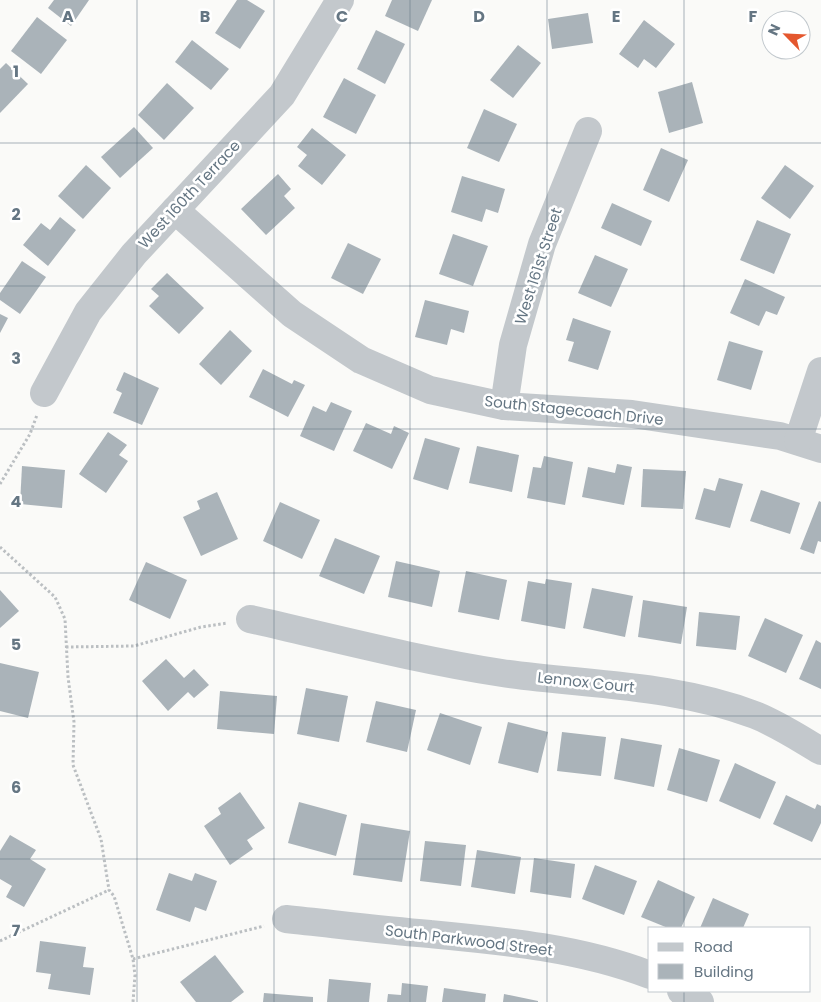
<svg xmlns="http://www.w3.org/2000/svg" width="821" height="1002" font-family="Poppins,sans-serif">
  <rect width="100%" height="100%" fill="#fafaf8"/>
  <g fill="#aab3b9">
    <polygon points="54,0 89,0 71,26 48,8"/>
    <polygon points="237,0 247,0 265,11 240,49 215,33"/>
    <polygon points="392,0 432,0 418,31 385,16"/>
    <polygon points="588,13 593,43 552,49 548,19"/>
    <polygon points="37,17 67,40 41,74 11,51"/>
    <polygon points="644,20 675,44 656,68 644,59 638,68 619,54"/>
    <polygon points="376,30 405,44 385,84 357,69"/>
    <polygon points="192,40 229,69 211,90 175,62"/>
    <polygon points="518,45 541,63 513,98 490,80"/>
    <polygon points="6,63 28,84 0,113 0,69"/>
    <polygon points="344,78 376,95 356,134 323,117"/>
    <polygon points="692,82 703,123 669,133 658,92"/>
    <polygon points="167,83 194,108 164,140 138,115"/>
    <polygon points="484,109 517,124 499,162 467,148"/>
    <polygon points="134,127 153,148 120,178 101,157"/>
    <polygon points="312,128 346,155 322,185 298,166 307,155 297,147"/>
    <polygon points="661,148 688,160 669,202 643,190"/>
    <polygon points="86,165 111,188 83,219 58,196"/>
    <polygon points="785,165 814,186 790,219 761,198"/>
    <polygon points="278,174 291,189 284,196 295,208 266,235 241,209"/>
    <polygon points="462,176 505,189 498,213 486,209 482,222 451,212"/>
    <polygon points="612,203 652,221 641,246 601,228"/>
    <polygon points="60,217 76,230 48,266 23,245 41,223 50,230"/>
    <polygon points="757,220 791,234 774,274 740,260"/>
    <polygon points="453,234 488,246 473,286 439,274"/>
    <polygon points="348,243 381,259 363,294 331,278"/>
    <polygon points="595,255 628,269 611,307 578,293"/>
    <polygon points="22,261 46,277 20,314 0,300 0,293"/>
    <polygon points="167,273 204,308 179,334 149,306 159,296 151,289"/>
    <polygon points="745,279 785,297 777,315 766,311 759,326 730,313"/>
    <polygon points="425,300 469,311 464,333 451,329 447,345 415,337"/>
    <polygon points="0,314 8,318 0,333"/>
    <polygon points="573,318 611,331 598,370 568,361 574,342 566,340"/>
    <polygon points="230,330 252,351 221,385 199,364"/>
    <polygon points="729,341 763,351 751,390 717,380"/>
    <polygon points="263,369 292,384 294,380 305,385 288,417 249,397"/>
    <polygon points="124,372 159,388 142,425 113,413 122,393 116,390"/>
    <polygon points="331,402 352,411 334,451 300,436 313,406 326,412"/>
    <polygon points="366,423 391,434 394,426 409,433 392,469 353,451"/>
    <polygon points="108,432 127,445 119,455 128,461 106,493 79,474"/>
    <polygon points="425,438 460,448 448,490 413,479"/>
    <polygon points="477,446 519,455 512,492 469,483"/>
    <polygon points="544,456 573,462 565,505 527,498 533,467 541,468"/>
    <polygon points="617,464 632,467 624,505 582,497 588,467 615,473"/>
    <polygon points="22,466 65,470 62,508 20,504"/>
    <polygon points="643,469 686,471 683,509 641,507"/>
    <polygon points="719,478 743,484 730,528 695,519 704,488 715,491"/>
    <polygon points="761,490 800,503 790,534 750,521"/>
    <polygon points="217,492 238,539 201,556 183,517 200,509 197,501"/>
    <polygon points="819,501 821,502 821,542 818,541 814,554 800,549"/>
    <polygon points="280,502 320,520 302,559 263,541"/>
    <polygon points="335,538 380,556 364,594 319,576"/>
    <polygon points="396,561 440,571 432,607 388,597"/>
    <polygon points="146,562 187,580 170,619 129,600"/>
    <polygon points="466,571 507,580 499,620 458,612"/>
    <polygon points="546,579 572,583 565,629 521,621 528,581 545,584"/>
    <polygon points="592,588 633,596 625,637 583,628"/>
    <polygon points="0,590 19,611 0,628"/>
    <polygon points="643,600 687,607 681,644 638,637"/>
    <polygon points="699,612 740,616 736,650 696,646"/>
    <polygon points="765,618 803,635 786,673 748,656"/>
    <polygon points="816,640 821,643 821,689 799,679"/>
    <polygon points="166,659 184,678 194,669 209,685 194,698 188,692 168,711 142,681"/>
    <polygon points="0,663 39,672 28,718 0,711"/>
    <polygon points="306,688 348,696 339,742 297,734"/>
    <polygon points="220,691 277,696 274,734 217,729"/>
    <polygon points="376,701 416,710 407,752 366,742"/>
    <polygon points="440,713 482,727 470,765 427,750"/>
    <polygon points="508,722 548,732 538,773 498,763"/>
    <polygon points="562,732 606,737 601,776 557,771"/>
    <polygon points="621,738 662,745 654,787 614,779"/>
    <polygon points="679,748 720,760 707,802 667,790"/>
    <polygon points="735,763 776,782 760,819 719,801"/>
    <polygon points="240,792 265,828 247,840 253,849 230,865 204,826 221,814 218,808"/>
    <polygon points="786,795 815,809 817,804 821,806 821,823 812,842 773,824"/>
    <polygon points="299,802 347,815 336,856 288,843"/>
    <polygon points="361,823 410,831 402,882 353,875"/>
    <polygon points="10,835 36,850 30,859 46,869 24,907 6,897 12,886 0,879 0,851"/>
    <polygon points="425,841 466,845 461,886 420,881"/>
    <polygon points="477,850 521,857 515,894 471,887"/>
    <polygon points="534,858 575,864 571,898 530,892"/>
    <polygon points="595,865 637,881 624,915 582,899"/>
    <polygon points="169,873 192,881 195,873 217,881 206,911 195,907 190,922 156,910"/>
    <polygon points="658,880 695,897 681,928 668,928 641,917"/>
    <polygon points="713,898 749,914 743,928 700,928"/>
    <polygon points="40,941 86,947 83,967 94,968 90,995 48,989 51,974 36,972"/>
    <polygon points="215,955 244,992 231,1002 196,1002 180,982"/>
    <polygon points="329,979 371,983 369,1002 327,1002"/>
    <polygon points="402,983 428,986 426,1002 387,1002 388,994 401,995"/>
    <polygon points="444,988 486,994 485,1002 442,1002"/>
    <polygon points="264,993 313,997 313,1002 263,1002"/>
    <polygon points="504,994 538,1001 538,1002 503,1002"/>
  </g>
  <g fill="none" stroke-linecap="round" stroke-linejoin="round">
    <g stroke="#bbbfc2" stroke-width="3" stroke-dasharray="2.5 2.5" stroke-linecap="butt">
      <polyline points="0,484 30,434 37,415"/>
      <polyline points="0,547 55,597 65,619 68,677 74,722 73,765 101,839 109,890 114,896 133,959 135,975 133,1002"/>
      <polyline points="66,647 134,646 201,627 228,623"/>
      <polyline points="0,941 109,890"/>
      <polyline points="133,959 264,926"/>
    </g>
    <g stroke="#c3c8cc" stroke-width="28">
      <polyline points="175,210 292,314 361,360 430,390 504,406 632,414 780,436 821,449"/>
      <polyline points="44,393 88,312 134,254 282,95 340,0"/>
      <polyline points="504,406 513,345 542,244 588,131"/>
      <polyline points="798,441 821,371"/>
      <path d="M 250,619 C 334,638 417,660 502,673 C 586,685 674,684 755,715 C 778,724 799,738 821,751"/>
      <path d="M 286,919 C 334,924 381,930 430,934 C 504,941 580,948 650,975"/>
      <polyline points="681,991 700,1002"/>
    </g>
  </g>
  <path fill="none" stroke="#657683" stroke-width="1" stroke-opacity="0.55" d="M 137,0 L 137,1002M 274,0 L 274,1002M 410,0 L 410,1002M 547,0 L 547,1002M 684,0 L 684,928M 0,143 L 821,143M 0,286 L 821,286M 0,429 L 821,429M 0,573 L 821,573M 0,716 L 821,716M 0,859 L 821,859M 684,991 L 684,1002"/>
  <g text-anchor="middle" dominant-baseline="central" stroke-width="5" stroke-linejoin="round" paint-order="stroke">
    <g font-size="15" fill="#657683" stroke="#fff">
      <text transform="translate(189 194) rotate(-47)">West 160th Terrace</text>
      <text transform="translate(538 266) rotate(-72)">West 161st Street</text>
      <text transform="translate(574 410) rotate(6)">South Stagecoach Drive</text>
      <text transform="translate(586 682) rotate(6)">Lennox Court</text>
      <text transform="translate(469 940) rotate(7)">South Parkwood Street</text>
    </g>
  </g>
  <g font-size="16" text-anchor="middle" font-weight="bold" fill="#657683" stroke="#fff" stroke-width="5" stroke-linejoin="round" paint-order="stroke">
    <text x="68" y="22">A</text>
    <text x="205" y="22">B</text>
    <text x="342" y="22">C</text>
    <text x="479" y="22">D</text>
    <text x="616" y="22">E</text>
    <text x="753" y="22">F</text>
    <text x="16" y="77">1</text>
    <text x="16" y="220">2</text>
    <text x="16" y="364">3</text>
    <text x="16" y="507">4</text>
    <text x="16" y="650">5</text>
    <text x="16" y="793">6</text>
    <text x="16" y="936">7</text>
  </g>
  <rect x="648" y="927" width="162" height="65" fill="#ffffff" stroke="#c1c8cd"/>
  <rect x="658" y="943" width="25" height="8" fill="#c3c8cc" stroke="#c1c8cd"/>
  <text x="694" y="952" font-size="15" fill="#657683">Road</text>
  <rect x="658" y="964" width="25" height="15" fill="#aab3b9" stroke="#c1c8cd"/>
  <text x="694" y="977" font-size="15" fill="#657683">Building</text>
  <g transform="translate(786 35) rotate(294)"><circle r="24" fill="#ffffff" stroke="#c1c8cd"/>
  <path d="M0-4L9 19L0 12L-9 19Z" fill="#e4572e"/>
  <text y="-8" font-size="14" font-weight="bold" text-anchor="middle" fill="#657683">N</text>
  </g>
</svg>
